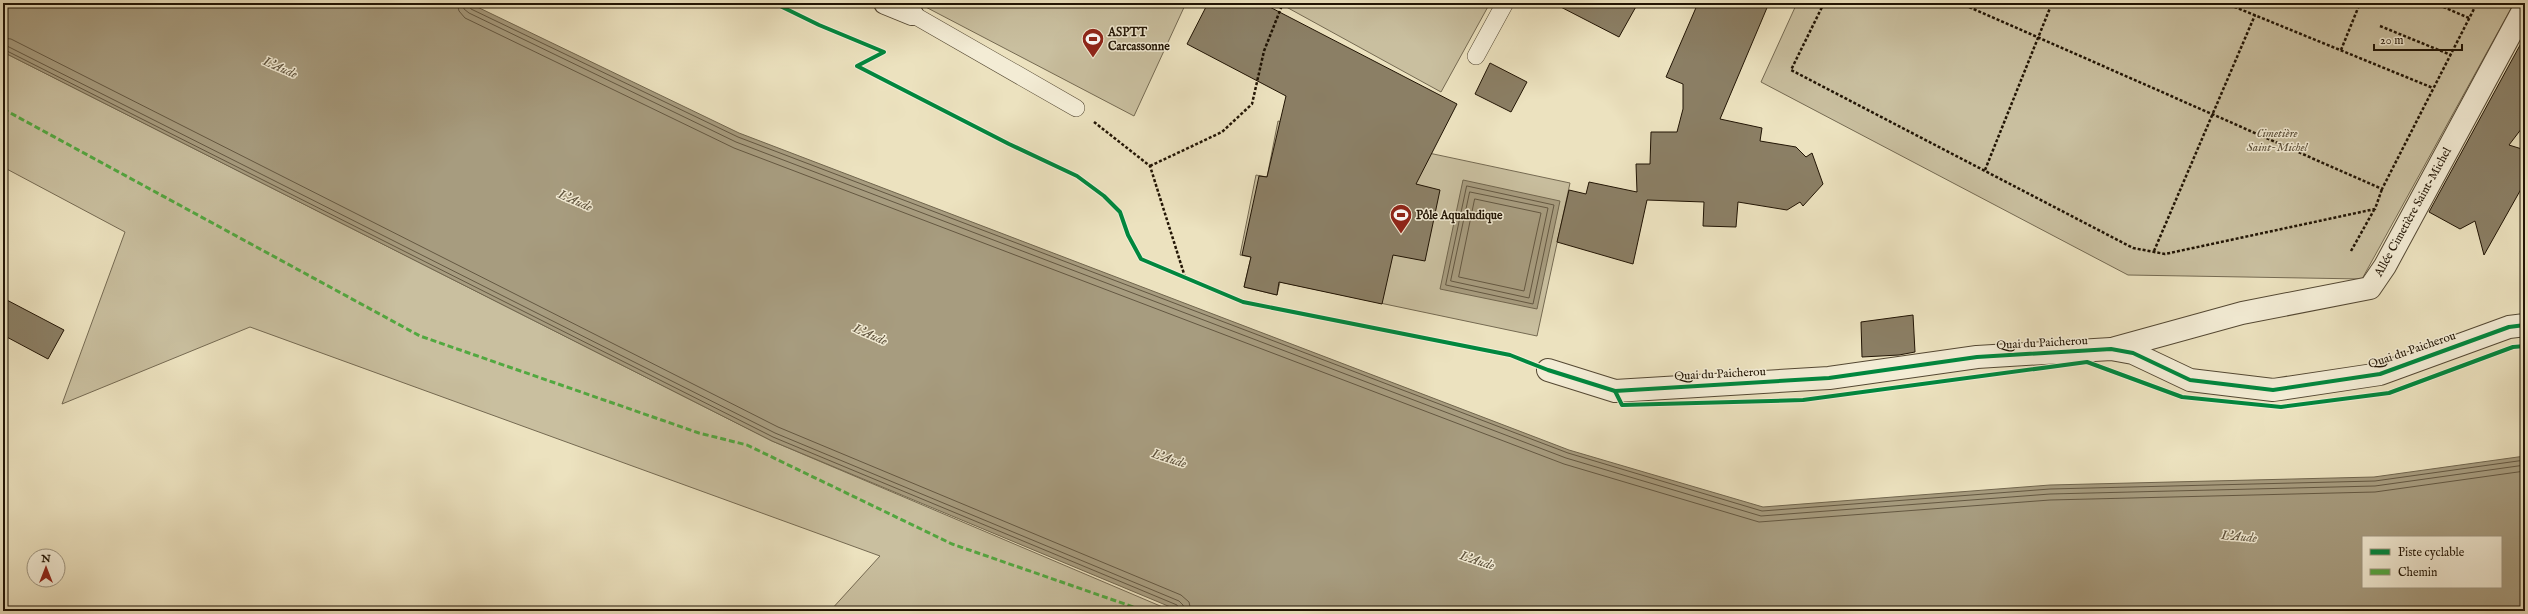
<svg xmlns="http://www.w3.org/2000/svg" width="2528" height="614" font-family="'IM FELL English',serif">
  <rect width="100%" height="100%" fill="#ece2bf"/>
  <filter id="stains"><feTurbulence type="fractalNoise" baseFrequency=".005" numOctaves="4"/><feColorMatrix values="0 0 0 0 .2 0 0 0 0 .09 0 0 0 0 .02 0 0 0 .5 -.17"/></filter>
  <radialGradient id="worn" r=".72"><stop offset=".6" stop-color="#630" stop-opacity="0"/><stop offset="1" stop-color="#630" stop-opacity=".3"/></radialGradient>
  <g fill="#c9bf9f" stroke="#756a52">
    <polygon points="918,3 1186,3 1134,116"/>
    <polygon points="1279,3 1490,3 1441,92"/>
    <polygon points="1797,3 2514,3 2362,279 2128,275 1761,82"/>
    <polygon points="3,52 772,441 1172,611 830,611 880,556 250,327 62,404 125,232 3,167"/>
    <polygon points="1278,121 1570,183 1537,336 1280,282 1277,295 1244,287 1251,257 1240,255 1256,175 1267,177"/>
  </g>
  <g fill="#a79c7f" stroke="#71664e" fill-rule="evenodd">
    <path d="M 3,3 L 469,3 L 739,133 L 1569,450 L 1763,507 L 2050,485 L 2374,477 L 2525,456 L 2525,611 L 1180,611 L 772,441 L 3,52 ZM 2363,537 L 2501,537 L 2501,587 L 2363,587 Z"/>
    <polygon points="1463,180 1560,201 1537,309 1440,289"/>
  </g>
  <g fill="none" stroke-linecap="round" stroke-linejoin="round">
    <g stroke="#645842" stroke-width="1">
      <polyline points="457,3 459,11 465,18 734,148 1564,464 1759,522 2050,500 2375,492 2525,471"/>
      <polyline points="463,3 464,9 469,13 736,142 1566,458 1761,516 2050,494 2375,486 2525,465"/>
      <polyline points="468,3 471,9 738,137 1568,453 1762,511 2050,489 2375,481 2525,460"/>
      <polyline points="3,38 11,39 778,427 1181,595 1189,602 1191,611"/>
      <polyline points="3,44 775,433 1179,601 1183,605 1185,611"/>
      <polyline points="3,49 773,437 1177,605 1180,611"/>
      <polygon points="1467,186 1554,205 1533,304 1446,285"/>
      <polygon points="1470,192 1548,208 1529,298 1451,281"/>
      <polygon points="1475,199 1541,213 1524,291 1459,277"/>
    </g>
  </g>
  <g fill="#8b7f65" stroke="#211404">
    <polygon points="1208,3 1262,3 1457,104 1416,184 1440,190 1425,261 1393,255 1382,304 1279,282 1277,295 1244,287 1251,257 1242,255 1259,176 1267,177 1286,96 1187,44"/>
    <polygon points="1553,3 1638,3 1619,37"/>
    <polygon points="1698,3 1769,3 1720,119 1762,128 1760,141 1796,147 1806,157 1812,153 1823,184 1803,206 1800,202 1787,210 1738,202 1736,227 1703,226 1704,202 1647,200 1633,264 1557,242 1569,190 1586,194 1589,182 1637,192 1636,164 1650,164 1651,132 1677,132 1683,109 1683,84 1666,77"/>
    <polygon points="2525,36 2525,124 2509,145 2525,150 2525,182 2484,255 2475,221 2460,229 2429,212"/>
    <polygon points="1490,63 1527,82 1511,112 1475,94"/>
    <polygon points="3,298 64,330 48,359 3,335"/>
    <polygon points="1913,315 1915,352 1899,355 1862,357 1861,322"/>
  </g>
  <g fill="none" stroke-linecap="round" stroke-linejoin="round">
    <g stroke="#544833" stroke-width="18">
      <g id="service">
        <polyline points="912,14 1076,108"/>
        <polyline points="1476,56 1505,3"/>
      </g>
    </g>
    <g stroke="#544833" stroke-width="24">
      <g id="minor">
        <polyline points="885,3 912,14"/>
        <polyline points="2115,348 2242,313 2370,288 2385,266 2525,7"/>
        <polyline points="1548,370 1615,391 1829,378 1977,357 2111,349 2133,353 2190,380 2273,390 2380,374 2509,327 2525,325"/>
      </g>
    </g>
    <g stroke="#211404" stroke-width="2.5" stroke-dasharray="3 2" stroke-linecap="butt">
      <polyline points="1824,3 1791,70 2133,248 2165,254 2375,209 2382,189"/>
      <polyline points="1960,3 2382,189 2477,3"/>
      <polyline points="2225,3 2433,88"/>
      <polyline points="2434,3 2469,18"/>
      <polyline points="2380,26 2451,55"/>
      <polyline points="2341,50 2360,3"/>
      <polyline points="1094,122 1150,166 1185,277"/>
      <polyline points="1150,166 1222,132 1252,104 1264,51 1283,3"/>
      <polyline points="1985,170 2052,3"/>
      <polyline points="2154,251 2255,15"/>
      <polyline points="2351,251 2374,210"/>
    </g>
    <use href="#service" stroke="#f3ecd5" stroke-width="17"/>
    <use href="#minor" stroke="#f3ecd5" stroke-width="22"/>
    <polyline stroke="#52a840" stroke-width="3" stroke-dasharray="6 3" stroke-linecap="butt" points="3,109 420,336 699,433 747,445 952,544 1145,611"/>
    <g stroke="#f3ecd5" stroke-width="6">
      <g id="cycleway">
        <polyline points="774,3 819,25 884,52 857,66 1009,144 1077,176 1104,196 1120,212 1128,235 1141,259 1243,302 1510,355 1548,370 1615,391 1829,378 1977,357 2111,349 2133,353 2190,380 2273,390 2380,374 2509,327 2525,325"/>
        <polyline points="1615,391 1622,405 1803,400 2087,362 2182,397 2281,407 2389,393 2513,347 2525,346"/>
      </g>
    </g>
    <use href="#cycleway" stroke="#00873e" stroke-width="4"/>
  </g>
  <defs>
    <g id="stadium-pin" transform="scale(1.15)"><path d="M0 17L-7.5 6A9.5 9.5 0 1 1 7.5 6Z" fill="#8f2418" stroke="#f3ecd5"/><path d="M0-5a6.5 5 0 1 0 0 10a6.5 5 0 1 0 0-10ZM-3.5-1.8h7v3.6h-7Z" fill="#fff"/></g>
  </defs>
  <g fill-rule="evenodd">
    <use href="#stadium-pin" x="1093" y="39"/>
    <use href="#stadium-pin" x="1401" y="215"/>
  </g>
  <g text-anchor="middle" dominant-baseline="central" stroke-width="3" stroke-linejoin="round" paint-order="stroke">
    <g font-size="12" font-weight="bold" fill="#211404" stroke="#f3ecd5" text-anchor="start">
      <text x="1108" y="32">ASPTT<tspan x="1108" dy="14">Carcassonne</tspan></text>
      <text x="1416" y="215">Pôle Aqualudique</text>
    </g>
    <g font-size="12" font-style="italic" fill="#5c503a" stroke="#f3ecd5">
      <text x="2277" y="133">Cimetière<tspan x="2277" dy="14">Saint-Michel</tspan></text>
    </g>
    <g font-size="12" fill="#211404" stroke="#f3ecd5">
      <text transform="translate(2413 212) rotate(-61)">Allée Cimetière Saint-Michel</text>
      <text transform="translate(2042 343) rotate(-3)">Quai du Paicherou</text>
      <text transform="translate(2412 350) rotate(-19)">Quai du Paicherou</text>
      <text transform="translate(1720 374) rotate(-3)">Quai du Paicherou</text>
    </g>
    <g font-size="13" font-style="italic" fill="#5d513b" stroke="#f3ecd5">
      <text transform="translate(280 68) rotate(24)">L'Aude</text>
      <text transform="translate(575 201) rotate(24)">L'Aude</text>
      <text transform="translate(870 335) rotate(24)">L'Aude</text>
      <text transform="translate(1169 459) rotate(18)">L'Aude</text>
      <text transform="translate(2239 537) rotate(5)">L'Aude</text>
      <text transform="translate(1477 561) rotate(18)">L'Aude</text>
    </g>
  </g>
  <rect width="2528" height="614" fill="none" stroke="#ece2bf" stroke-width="16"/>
  <rect x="4" y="4" width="2520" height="606" fill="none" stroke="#211404" stroke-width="2"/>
  <rect x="8" y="8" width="2512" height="598" fill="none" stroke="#211404"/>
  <rect x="2362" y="536" width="140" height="52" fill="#f3ecd5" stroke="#9f9681"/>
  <rect x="2370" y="549" width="20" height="6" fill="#00873e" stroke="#9f9681"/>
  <text x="2398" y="556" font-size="12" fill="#211404">Piste cyclable</text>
  <rect x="2370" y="569" width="20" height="6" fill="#52a840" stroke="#9f9681"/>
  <text x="2398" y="576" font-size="12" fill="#211404">Chemin</text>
  <g transform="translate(46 568)"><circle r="19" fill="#f3ecd5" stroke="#9f9681"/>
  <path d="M0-3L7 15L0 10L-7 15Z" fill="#8f2418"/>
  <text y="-6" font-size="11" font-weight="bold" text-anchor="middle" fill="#211404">N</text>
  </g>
  <path d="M2374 44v6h88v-6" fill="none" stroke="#211404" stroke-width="2"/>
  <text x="2380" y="44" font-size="12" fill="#211404" stroke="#f3ecd5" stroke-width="3" paint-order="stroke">20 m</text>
  <rect width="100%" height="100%" filter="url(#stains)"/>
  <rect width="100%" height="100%" fill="url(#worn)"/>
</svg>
